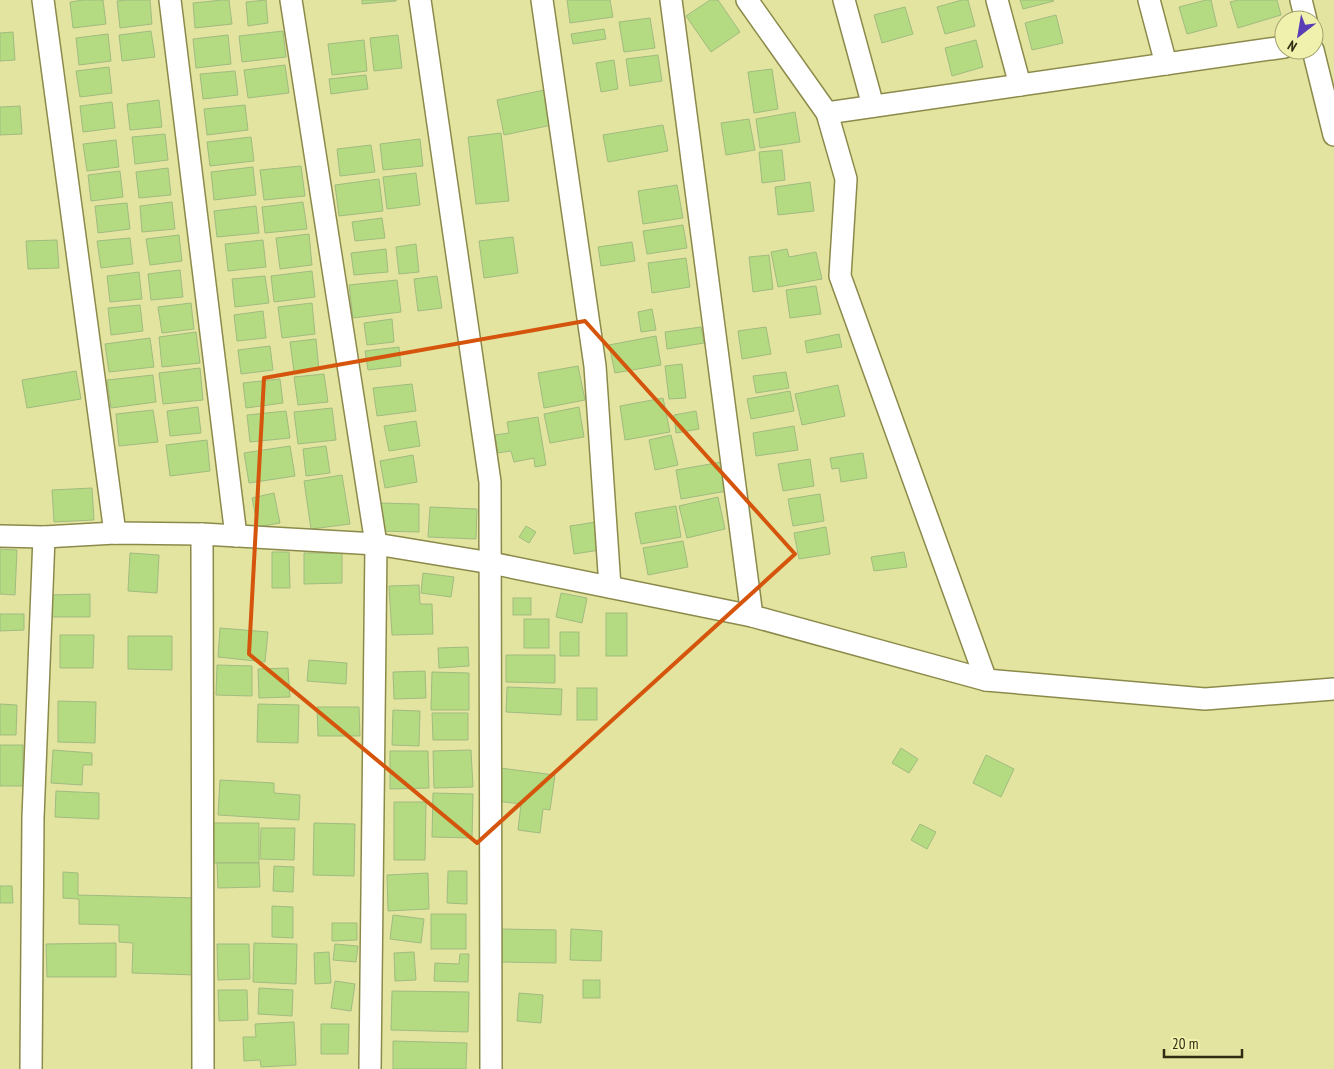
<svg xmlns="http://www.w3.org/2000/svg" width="1334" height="1069" font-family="'PT Sans Narrow',sans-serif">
  <rect width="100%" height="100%" fill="#e4e4a1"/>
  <g fill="#b4da82" stroke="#a1bb80">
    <polygon points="83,0 103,0 106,24 73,28 70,2"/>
    <polygon points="127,0 150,0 152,24 120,28 117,1"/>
    <polygon points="222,0 229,0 232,24 195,28 193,3"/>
    <polygon points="266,0 268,23 248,26 246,2"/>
    <polygon points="362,0 396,0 396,1 362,4"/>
    <polygon points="567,0 610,0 613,17 570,23"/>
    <polygon points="710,0 718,0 740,32 711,52 686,16"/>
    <polygon points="962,0 968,0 975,26 945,34 937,7"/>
    <polygon points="1020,0 1053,0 1054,1 1023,9"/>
    <polygon points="1206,0 1211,0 1217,26 1187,34 1179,7"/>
    <polygon points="1238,0 1277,0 1281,15 1238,28 1230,2"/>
    <polygon points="905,7 913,34 882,43 874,15"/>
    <polygon points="1056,15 1063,43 1032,50 1025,23"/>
    <polygon points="650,18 655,48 624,52 619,22"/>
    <polygon points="604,29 606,39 573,44 571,34"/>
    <polygon points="151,31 155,57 122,61 119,35"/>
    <polygon points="283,31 286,57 242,62 239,36"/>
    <polygon points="13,32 15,60 0,61 0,33"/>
    <polygon points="108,34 111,61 79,65 76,38"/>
    <polygon points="228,35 231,64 196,68 193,39"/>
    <polygon points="398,35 402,68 374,71 370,38"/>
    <polygon points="364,40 367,71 332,75 328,44"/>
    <polygon points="976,40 983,67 952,76 945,48"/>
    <polygon points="658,55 662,81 630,86 626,59"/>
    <polygon points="614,60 618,89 601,92 596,63"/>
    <polygon points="285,65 289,93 248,98 244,70"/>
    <polygon points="109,67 112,93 80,97 76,71"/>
    <polygon points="772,69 778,109 754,113 748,72"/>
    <polygon points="235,71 238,95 203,99 200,74"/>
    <polygon points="366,75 368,89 331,94 329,79"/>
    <polygon points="544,90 552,125 504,135 497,100"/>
    <polygon points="159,100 162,127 130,130 127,104"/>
    <polygon points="112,102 115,128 83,132 80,106"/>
    <polygon points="245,105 248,130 207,135 204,109"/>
    <polygon points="20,106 22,134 0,135 0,107"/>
    <polygon points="795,112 800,142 760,148 756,119"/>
    <polygon points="749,119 755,150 726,155 721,123"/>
    <polygon points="663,125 668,151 608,162 603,135"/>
    <polygon points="501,133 509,201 476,204 468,137"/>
    <polygon points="165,134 168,160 135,164 132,137"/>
    <polygon points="251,137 254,161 210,166 207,142"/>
    <polygon points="420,139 423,166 383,170 380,144"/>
    <polygon points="116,140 119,167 87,171 83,144"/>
    <polygon points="371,145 375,172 340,176 337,149"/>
    <polygon points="782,150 785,180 762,183 759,152"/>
    <polygon points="301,166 305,196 264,200 260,170"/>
    <polygon points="253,167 256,195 214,200 211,172"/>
    <polygon points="168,168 171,195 139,198 136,172"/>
    <polygon points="120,171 123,197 91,201 88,175"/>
    <polygon points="416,173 420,205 387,209 383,177"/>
    <polygon points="379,179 383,211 339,216 335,185"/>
    <polygon points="810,182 814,211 778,215 775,187"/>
    <polygon points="677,185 683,218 643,224 638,191"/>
    <polygon points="172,202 175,229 142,232 140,206"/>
    <polygon points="303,202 307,229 265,233 262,207"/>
    <polygon points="127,203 130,229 98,233 95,206"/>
    <polygon points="256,206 259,233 217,237 214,211"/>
    <polygon points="382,218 385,238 355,241 352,222"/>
    <polygon points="683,225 687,248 647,254 643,231"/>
    <polygon points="309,234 312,265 280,269 276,238"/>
    <polygon points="179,235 182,261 150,265 146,239"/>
    <polygon points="513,237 518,273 484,278 479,241"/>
    <polygon points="130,238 133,264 101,268 97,241"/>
    <polygon points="57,240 59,268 28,269 26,241"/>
    <polygon points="263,240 266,267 228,271 225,244"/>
    <polygon points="632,242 635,261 601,266 598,247"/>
    <polygon points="416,244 419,272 399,274 396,247"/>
    <polygon points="386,249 388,272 354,275 351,253"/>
    <polygon points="787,249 789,257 816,252 822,279 778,287 771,252"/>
    <polygon points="769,255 773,289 753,292 749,257"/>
    <polygon points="686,258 690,287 652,293 648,263"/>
    <polygon points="180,270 183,297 151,300 148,274"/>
    <polygon points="312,271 315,297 274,302 271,276"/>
    <polygon points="139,272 142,299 110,302 107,276"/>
    <polygon points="265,276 269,303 235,307 232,279"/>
    <polygon points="437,276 442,308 418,311 414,279"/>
    <polygon points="397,280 401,312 353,318 349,285"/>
    <polygon points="816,286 821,314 790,318 786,290"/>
    <polygon points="191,303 194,329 162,333 158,307"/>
    <polygon points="312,303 315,334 282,338 278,307"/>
    <polygon points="140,305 143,331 111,335 108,308"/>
    <polygon points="652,309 656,330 641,332 638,312"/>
    <polygon points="263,311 266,338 237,341 234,315"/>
    <polygon points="392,319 394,342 367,345 364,323"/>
    <polygon points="701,327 704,343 667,349 665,332"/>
    <polygon points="766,327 771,354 742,359 738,331"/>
    <polygon points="196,332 200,363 162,367 159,337"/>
    <polygon points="839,334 842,347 807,353 805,341"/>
    <polygon points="656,336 661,365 615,373 609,345"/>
    <polygon points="150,338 154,367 109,372 105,344"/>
    <polygon points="316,339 319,370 294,372 290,342"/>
    <polygon points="270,346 273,370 241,374 238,350"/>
    <polygon points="399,347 401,366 368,370 365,351"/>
    <polygon points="682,364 686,398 669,399 665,366"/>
    <polygon points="578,366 585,400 544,408 538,373"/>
    <polygon points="200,368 203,400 163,404 159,373"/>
    <polygon points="76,371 81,399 27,408 22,380"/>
    <polygon points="786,372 789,388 756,393 753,376"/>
    <polygon points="324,374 328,402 298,405 294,377"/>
    <polygon points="153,375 156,402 111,408 107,380"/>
    <polygon points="280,379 283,403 246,408 243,383"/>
    <polygon points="412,384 416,411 377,416 373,388"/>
    <polygon points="838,385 845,416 802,425 795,394"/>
    <polygon points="790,391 794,411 751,419 747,399"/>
    <polygon points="663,398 670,432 625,440 620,406"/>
    <polygon points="198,407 201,433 170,436 167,411"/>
    <polygon points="579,407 584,437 550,443 544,414"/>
    <polygon points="332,408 336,440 298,444 294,412"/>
    <polygon points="153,410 158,442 119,446 116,414"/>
    <polygon points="286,411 290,438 250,442 247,415"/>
    <polygon points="696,411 699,429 676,433 674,415"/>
    <polygon points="538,417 546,465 535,467 534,458 514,462 511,451 498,453 495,435 509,433 507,422"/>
    <polygon points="416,421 420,446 389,451 384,426"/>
    <polygon points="794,426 798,450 756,456 753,433"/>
    <polygon points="671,435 678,465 655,470 649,440"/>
    <polygon points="207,440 210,471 170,476 166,445"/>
    <polygon points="290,446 295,476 249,483 244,453"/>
    <polygon points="326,446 330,473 306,476 303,449"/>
    <polygon points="863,453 867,478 841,482 839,468 832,469 830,458"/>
    <polygon points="413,455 417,482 385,488 380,461"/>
    <polygon points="810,459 814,486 783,491 778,464"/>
    <polygon points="722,462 727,491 681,499 676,470"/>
    <polygon points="342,475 350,524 311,529 304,481"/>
    <polygon points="92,488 94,520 54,522 52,490"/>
    <polygon points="274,493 280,523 258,527 252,498"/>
    <polygon points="820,494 824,521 793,526 788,499"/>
    <polygon points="718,497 725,529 687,538 679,506"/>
    <polygon points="379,503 419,504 419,532 378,531"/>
    <polygon points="676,506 681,537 641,544 635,513"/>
    <polygon points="430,507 477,509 476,539 428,537"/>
    <polygon points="596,522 600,550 574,554 570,526"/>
    <polygon points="526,526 536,532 529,543 519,537"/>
    <polygon points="826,527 830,554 799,559 794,533"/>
    <polygon points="683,541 688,567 648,575 643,548"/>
    <polygon points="0,549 17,550 15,595 0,594"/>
    <polygon points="272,552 289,552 290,588 272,588"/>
    <polygon points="904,552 907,567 874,571 871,557"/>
    <polygon points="130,553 159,555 157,593 128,591"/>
    <polygon points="304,553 342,553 342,583 304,584"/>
    <polygon points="423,573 454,577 451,597 421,593"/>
    <polygon points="419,585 420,604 432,604 433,634 392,635 389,586"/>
    <polygon points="561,593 587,598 582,623 556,617"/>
    <polygon points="90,594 90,617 52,617 51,595"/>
    <rect x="513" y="598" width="18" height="17"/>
    <rect x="606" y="613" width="21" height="43"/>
    <polygon points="0,614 24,614 24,630 0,631"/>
    <rect x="524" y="619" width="25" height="29"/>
    <polygon points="220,628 268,632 265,662 218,657"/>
    <rect x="560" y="632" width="19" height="24"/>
    <polygon points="60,635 94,635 93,668 60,668"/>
    <polygon points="128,636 172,636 172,670 128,669"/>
    <polygon points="468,647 469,666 439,668 438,648"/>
    <polygon points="506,655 555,655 555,683 506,682"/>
    <polygon points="309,660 347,663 346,684 307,681"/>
    <polygon points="217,665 252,666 252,696 216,695"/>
    <polygon points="288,668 290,697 259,698 258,669"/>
    <polygon points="425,671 426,698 394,699 393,672"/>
    <polygon points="432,672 469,673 469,710 431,710"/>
    <polygon points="507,687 562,689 561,715 506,712"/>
    <rect x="577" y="688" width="20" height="32"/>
    <polygon points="58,701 96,702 95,743 58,742"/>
    <polygon points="0,704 17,705 16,735 0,735"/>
    <polygon points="258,704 299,705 298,743 257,742"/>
    <polygon points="317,707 359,707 360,736 318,736"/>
    <polygon points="393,710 420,711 419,746 392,745"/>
    <polygon points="432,713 468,713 468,740 433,740"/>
    <rect x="0" y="745" width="23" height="41"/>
    <polygon points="901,748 918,759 909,773 892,763"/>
    <polygon points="53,750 92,753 92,765 83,765 82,785 51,783"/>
    <polygon points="471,750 473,787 434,788 433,751"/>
    <polygon points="390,751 428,751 429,788 390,789"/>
    <polygon points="986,755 1014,769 1001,797 973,783"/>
    <polygon points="500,768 555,775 550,810 543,809 540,833 518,830 521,804 496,801"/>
    <polygon points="220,780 274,783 274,793 300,795 299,820 218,815"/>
    <polygon points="56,791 99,793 99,819 55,817"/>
    <polygon points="433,793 473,794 472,838 432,837"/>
    <polygon points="394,802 426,802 425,860 394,860"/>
    <polygon points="211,823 259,823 259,863 212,863"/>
    <polygon points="314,823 355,824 354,876 313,875"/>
    <polygon points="920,824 936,832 927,849 911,840"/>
    <polygon points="261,828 295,828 294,860 260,859"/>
    <polygon points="217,863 259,863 260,887 218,888"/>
    <polygon points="274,866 294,867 293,892 273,891"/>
    <polygon points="448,871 467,871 467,904 447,903"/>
    <polygon points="63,872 78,873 78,895 196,898 195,975 132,973 133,943 119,942 119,925 79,924 79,899 63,898"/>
    <polygon points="428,873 429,909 388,911 387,875"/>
    <polygon points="0,886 12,886 13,903 0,903"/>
    <polygon points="272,906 293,907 293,938 272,937"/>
    <rect x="431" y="914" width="35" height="35"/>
    <polygon points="393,915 424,919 421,943 390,939"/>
    <polygon points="332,923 357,923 357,940 332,941"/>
    <polygon points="502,929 556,930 556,963 501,962"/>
    <polygon points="571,929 602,931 601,961 570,960"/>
    <polygon points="116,943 116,977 47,977 46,944"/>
    <polygon points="254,943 297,944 296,984 253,982"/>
    <polygon points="217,944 249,944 250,979 218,980"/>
    <polygon points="335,944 358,946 356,962 333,960"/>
    <polygon points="329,952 331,983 315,984 314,953"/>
    <polygon points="414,952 416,980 395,981 394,953"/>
    <polygon points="460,954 469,954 468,982 434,981 435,963 459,964"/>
    <rect x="583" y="980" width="17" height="18"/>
    <polygon points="335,981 355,984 351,1011 331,1008"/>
    <polygon points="259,988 293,990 292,1016 258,1014"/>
    <polygon points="218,990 247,990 248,1020 219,1021"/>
    <polygon points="392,991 469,992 468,1032 391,1030"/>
    <polygon points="519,993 543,995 541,1023 517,1021"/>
    <polygon points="294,1022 296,1065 261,1067 260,1060 244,1061 243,1037 256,1037 255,1024"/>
    <polygon points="321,1024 349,1024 348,1054 321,1054"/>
    <polygon points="393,1041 467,1043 466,1069 393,1069"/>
  </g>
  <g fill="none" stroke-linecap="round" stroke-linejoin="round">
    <g stroke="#8b8a4b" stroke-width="24">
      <g id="street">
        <polyline points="43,0 115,533"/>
        <polyline points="170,0 236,536"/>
        <polyline points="291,0 376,544 370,1069"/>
        <polyline points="420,0 490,482 491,1069"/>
        <polyline points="542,0 595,366 610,587"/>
        <polyline points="671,0 752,616"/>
        <polyline points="747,0 827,113 1284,47"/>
        <polyline points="844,0 873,106"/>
        <polyline points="997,0 1020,85"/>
        <polyline points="1149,0 1166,64"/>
        <polyline points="1301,0 1306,20"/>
        <polyline points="1313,50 1334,135"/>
        <polyline points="827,113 846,179 840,276 986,680"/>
        <polyline points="202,534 203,1069"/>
        <polyline points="0,536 44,537 115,533 202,534 376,544 491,563 752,616 986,680 1205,699 1334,689"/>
        <polyline points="31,1069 33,818 44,537"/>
      </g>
    </g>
    <use href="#street" stroke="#fff" stroke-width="21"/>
  </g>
  <path fill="none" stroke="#d5550d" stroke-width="4" stroke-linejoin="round" d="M 585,321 L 795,554 L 477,843 L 249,654 L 264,378 Z"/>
  <g transform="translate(1299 35) rotate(211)"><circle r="24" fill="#f1f1ae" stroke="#a3a370"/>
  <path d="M0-4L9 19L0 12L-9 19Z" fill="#5a3eb6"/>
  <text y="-8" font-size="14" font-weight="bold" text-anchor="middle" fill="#2e2d13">N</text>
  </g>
  <path d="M1164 1049v8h78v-8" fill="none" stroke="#2e2d13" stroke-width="2.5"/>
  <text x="1172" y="1049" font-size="15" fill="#2e2d13" stroke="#f1f1ae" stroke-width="4" paint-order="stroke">20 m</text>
</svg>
